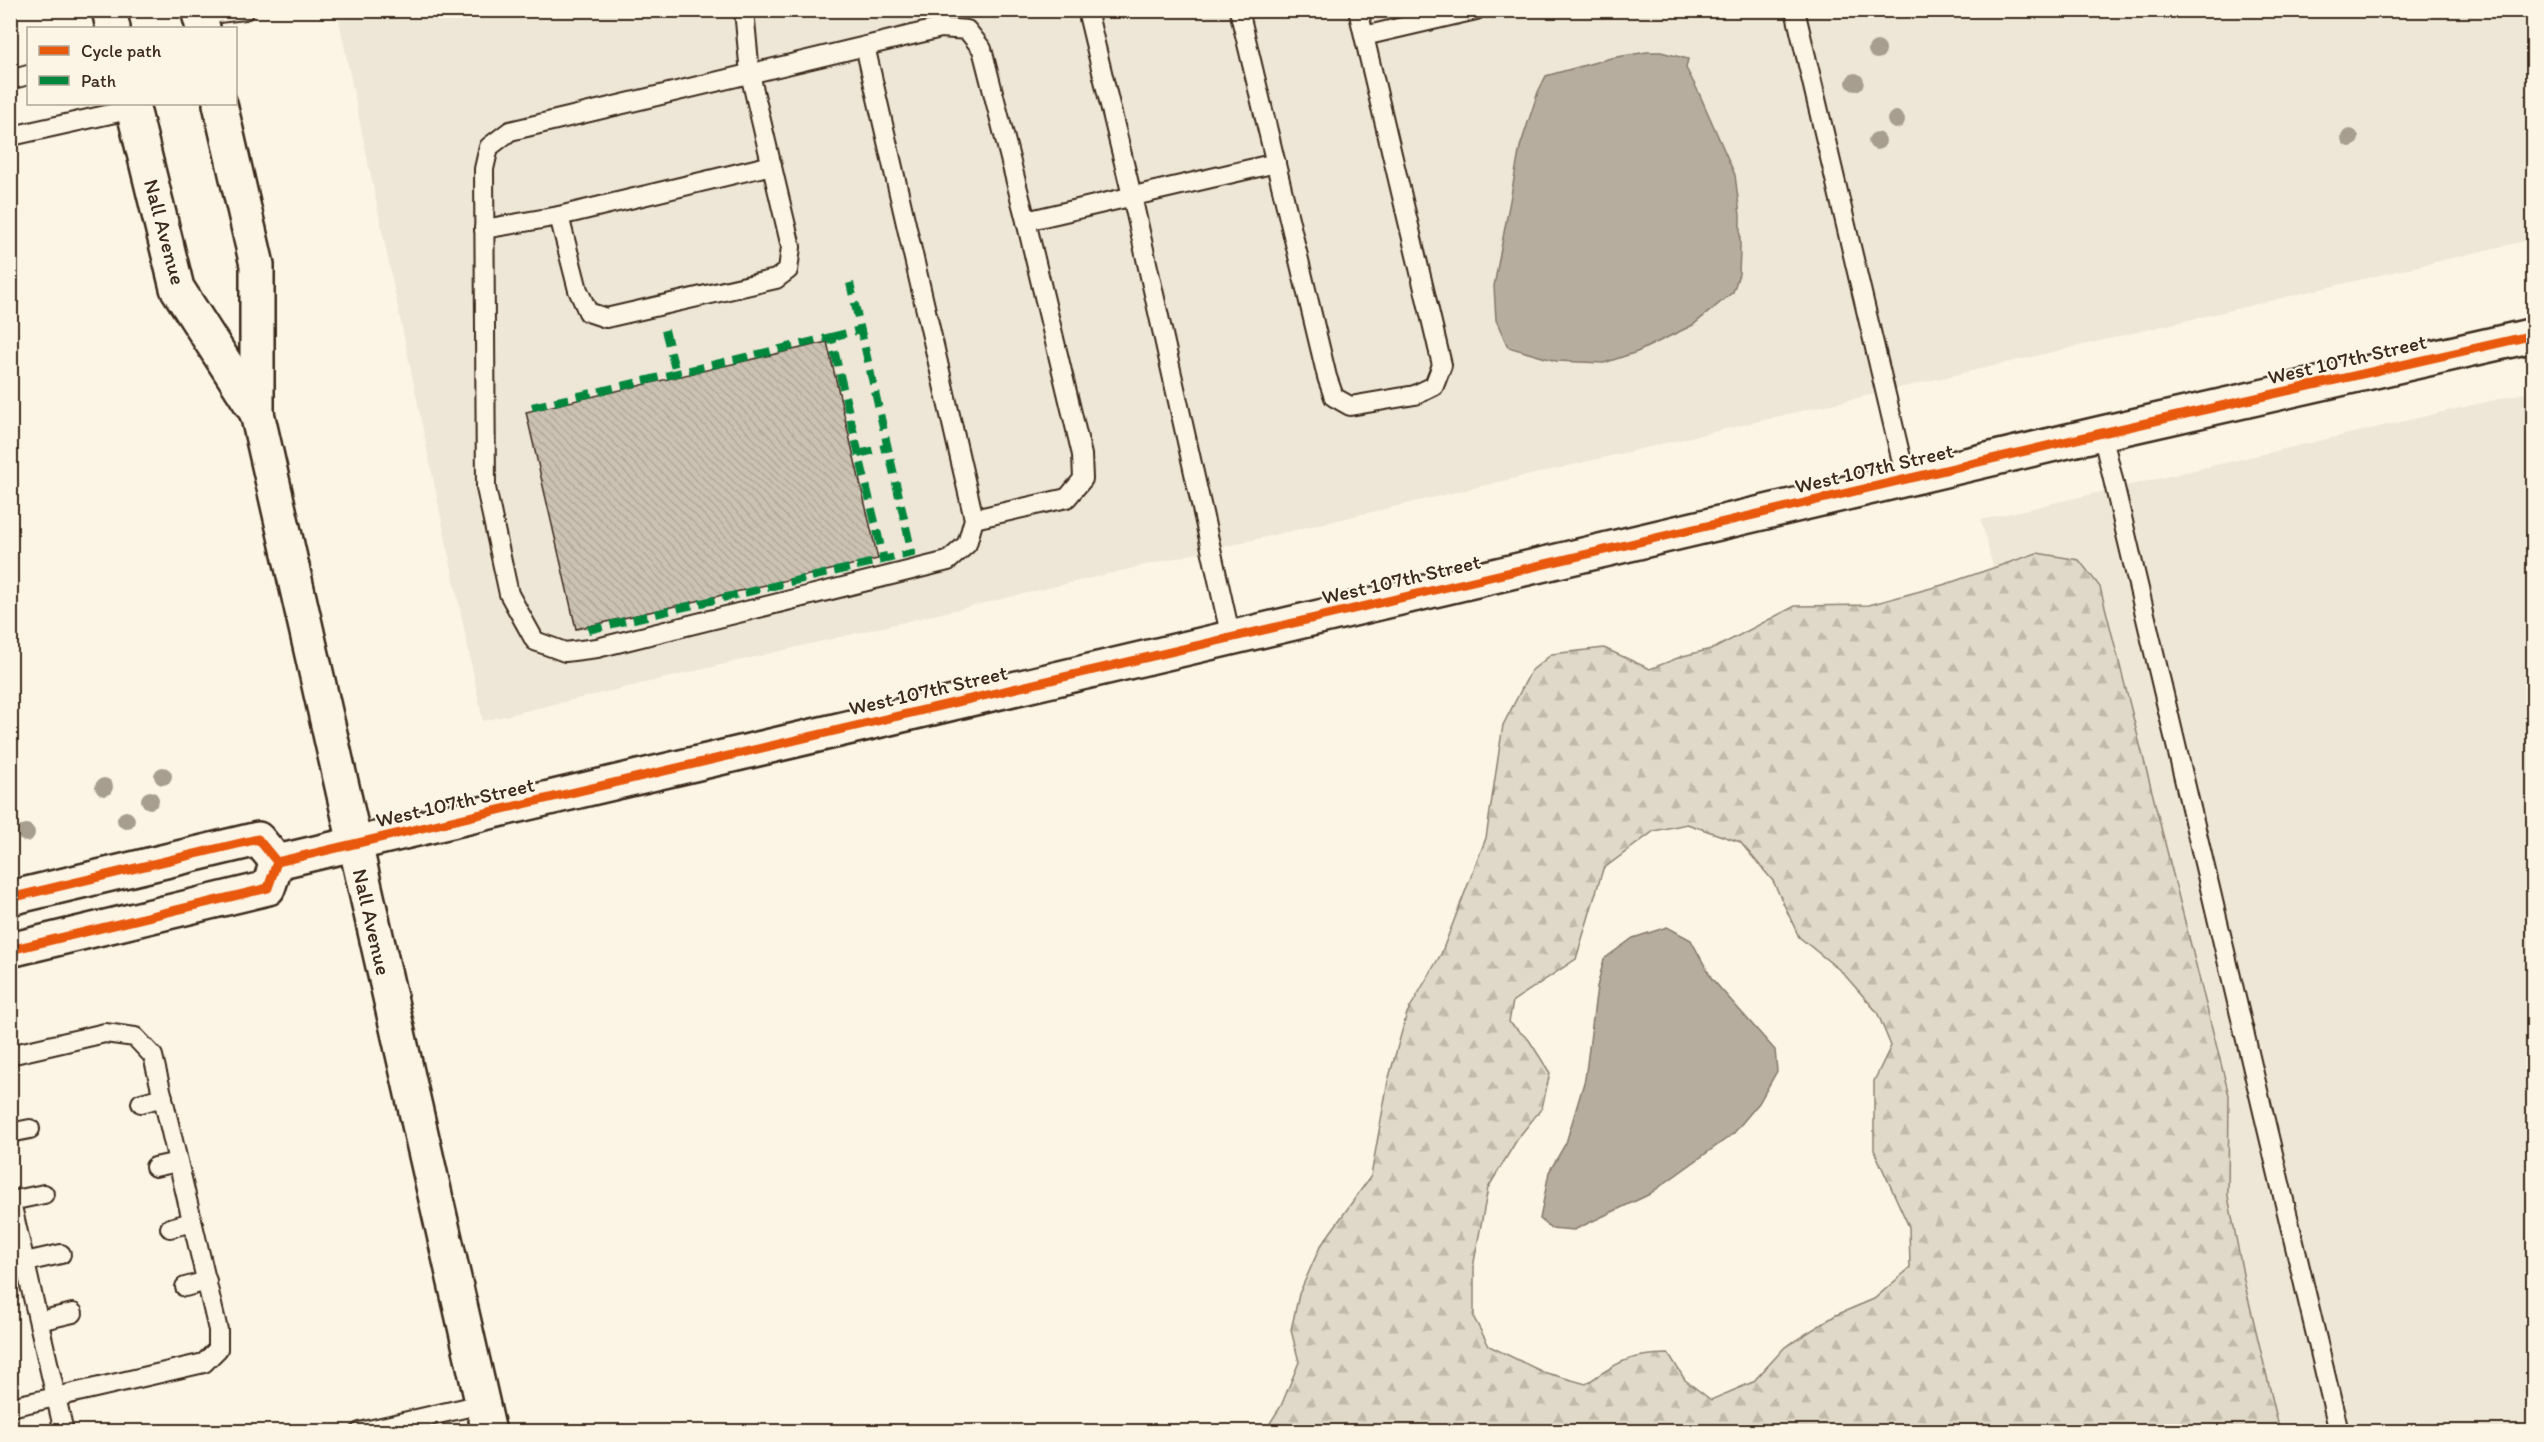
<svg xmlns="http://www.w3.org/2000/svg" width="2544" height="1442" font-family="Itim,sans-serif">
  <defs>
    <pattern id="forest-firs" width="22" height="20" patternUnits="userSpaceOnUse" patternTransform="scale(1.5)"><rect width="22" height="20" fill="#e0d8c8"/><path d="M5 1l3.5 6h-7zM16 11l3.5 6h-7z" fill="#c1baab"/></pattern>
    <pattern id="building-back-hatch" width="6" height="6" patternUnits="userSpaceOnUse" patternTransform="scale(1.5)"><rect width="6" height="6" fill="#ccc2b3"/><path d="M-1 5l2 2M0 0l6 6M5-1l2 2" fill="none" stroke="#b0a79a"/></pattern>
  </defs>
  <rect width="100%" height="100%" fill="#fcf5e5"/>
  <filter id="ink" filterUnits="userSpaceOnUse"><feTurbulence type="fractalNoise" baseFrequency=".0167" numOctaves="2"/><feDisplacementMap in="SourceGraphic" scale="12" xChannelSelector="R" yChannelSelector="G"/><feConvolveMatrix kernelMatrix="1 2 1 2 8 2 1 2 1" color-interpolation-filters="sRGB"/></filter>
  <g filter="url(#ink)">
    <g fill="#eee6d6">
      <polygon points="337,11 2533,11 2533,239 483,721"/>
      <polygon points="2533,391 2533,1431 2213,1431 1981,520"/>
    </g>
    <path fill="url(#forest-firs)" stroke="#8e8173" stroke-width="1.5" fill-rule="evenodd" d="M 2037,553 L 2079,560 L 2100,587 L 2229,1095 L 2228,1196 L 2245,1285 L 2280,1431 L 1265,1431 L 1281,1406 L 1299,1362 L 1291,1330 L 1299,1294 L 1320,1247 L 1371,1176 L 1388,1081 L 1407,1013 L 1441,954 L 1486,838 L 1503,725 L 1531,671 L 1552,654 L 1604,648 L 1650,669 L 1683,656 L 1715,648 L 1795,606 L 1869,605 L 1946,584 ZM 1687,824 L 1740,842 L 1773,881 L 1799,937 L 1842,972 L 1877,1012 L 1891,1046 L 1874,1081 L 1874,1150 L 1909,1227 L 1910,1268 L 1874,1299 L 1836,1315 L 1785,1347 L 1753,1382 L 1711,1400 L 1685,1380 L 1669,1354 C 1630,1354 1617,1362 1586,1384 L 1543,1372 L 1489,1346 L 1474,1318 L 1474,1262 L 1488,1188 L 1518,1138 L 1542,1108 L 1550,1073 L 1529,1040 L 1509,1022 L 1513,1001 L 1576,959 L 1603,869 L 1654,831 Z"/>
    <g fill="#b7ad9e" stroke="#85796b" stroke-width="1.5">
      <polygon points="1647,52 1661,52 1688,59 1686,68 1699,93 1735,175 1740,215 1740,250 1739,274 1733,292 1693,325 1637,352 1604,363 1556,361 1508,347 1496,320 1494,286 1520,147 1538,92 1546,76 1611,58"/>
      <polygon points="1667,927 1691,940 1712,979 1775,1050 1777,1071 1759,1103 1733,1134 1648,1195 1574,1230 1551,1228 1540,1219 1549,1172 1566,1143 1585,1079 1597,987 1604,959 1633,938"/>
    </g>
    <polygon fill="url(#building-back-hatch)" stroke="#3b2a1e" stroke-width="1.5" points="827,342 878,559 576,629 526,412"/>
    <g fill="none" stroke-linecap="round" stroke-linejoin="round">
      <g stroke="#3b2a1e" stroke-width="22">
        <g id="service">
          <polyline points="1087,10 1132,196 1231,638"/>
          <polyline points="1239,10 1327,377 1334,397 1350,406 1415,395 1434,386 1442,365 1364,36"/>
          <polyline points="1358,10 1364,36 1476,10"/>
          <polyline points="1795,10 1906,479"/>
          <polyline points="200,15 245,10"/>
          <polyline points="865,46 974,519 967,544 948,561 597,648 565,652 535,641 509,594 486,488 484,169 489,147 510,131 941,28 967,30 982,49 1026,221 1276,163"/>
          <polyline points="10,80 28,75"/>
          <polyline points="10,133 16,135 133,109"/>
          <polyline points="559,216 772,165"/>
          <polyline points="484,229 559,216 578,290 588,312 606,318 776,279 788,270 791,247 750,74 744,10"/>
          <polyline points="2102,433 2339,1432"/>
          <polyline points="974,519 1067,498 1083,479 1082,455 1026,221"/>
          <polyline points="10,1055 105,1033 135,1037 153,1056 218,1330 218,1349 204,1363 56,1397 64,1432"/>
          <polyline points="141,1103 163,1097"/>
          <polyline points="10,1133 30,1129"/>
          <polyline points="155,1167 178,1162"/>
          <polyline points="10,1198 56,1397 10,1407"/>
          <polyline points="11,1201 44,1194"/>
          <polyline points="170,1228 192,1222"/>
          <polyline points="25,1262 61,1254"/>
          <polyline points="185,1287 207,1281"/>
          <polyline points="39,1321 73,1313"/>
          <polyline points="360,1432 482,1404"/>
        </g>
      </g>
      <g stroke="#3b2a1e" stroke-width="38">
        <g id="minor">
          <polyline points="277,862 2102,433 2534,335"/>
          <polyline points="10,898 258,839 277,862"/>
          <polyline points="10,950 268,888 277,862"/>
        </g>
      </g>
      <g stroke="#3b2a1e" stroke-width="38">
        <g id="secondary">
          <polyline points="109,10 113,28"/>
          <polyline points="198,10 203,28"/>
          <polyline points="132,104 177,288 257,413"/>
          <polyline points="220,104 257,265 257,413 489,1432"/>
        </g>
      </g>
      <use href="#service" stroke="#fcf5e5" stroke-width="18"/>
      <use href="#minor" stroke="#fcf5e5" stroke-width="33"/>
      <use href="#secondary" stroke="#fcf5e5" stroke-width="33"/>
      <g stroke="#00873e" stroke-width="8" stroke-dasharray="15 8" stroke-linecap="butt">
        <polyline points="665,330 677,377"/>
        <polyline points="831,337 860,330"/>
        <polyline points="532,407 831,337 884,560"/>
        <polyline points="858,454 888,447"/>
        <polyline points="588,630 912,553 850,283"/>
      </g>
      <g stroke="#fcf5e5" stroke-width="13">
        <g id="cycleway">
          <polyline points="277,862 2102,433 2534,335"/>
          <polyline points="10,898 258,839 277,862"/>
          <polyline points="10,950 268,888 277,862"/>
        </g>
      </g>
      <use href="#cycleway" stroke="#e8590c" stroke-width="9"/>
    </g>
    <g fill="#a89e8f">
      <circle cx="1877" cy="50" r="9"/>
      <circle cx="1855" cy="82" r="9"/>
      <circle cx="1896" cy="120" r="9"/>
      <circle cx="2350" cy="138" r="9"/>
      <circle cx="1877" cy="141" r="9"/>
      <circle cx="163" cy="776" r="9"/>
      <circle cx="104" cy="787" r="9"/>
      <circle cx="150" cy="800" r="9"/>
      <circle cx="126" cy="820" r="9"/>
      <circle cx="26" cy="833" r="9"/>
    </g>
  </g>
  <g text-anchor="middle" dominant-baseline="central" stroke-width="4.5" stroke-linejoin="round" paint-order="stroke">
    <g font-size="21" fill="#3b2a1e" stroke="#fcf5e5">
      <text transform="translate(165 232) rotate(75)">Nall Avenue</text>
      <text transform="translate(2347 359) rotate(-13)">West 107th Street</text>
      <text transform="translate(1874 468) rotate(-13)">West 107th Street</text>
      <text transform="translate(1401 579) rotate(-13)">West 107th Street</text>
      <text transform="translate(928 690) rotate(-13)">West 107th Street</text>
      <text transform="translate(455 802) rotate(-13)">West 107th Street</text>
      <text transform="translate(372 922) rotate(77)">Nall Avenue</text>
    </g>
  </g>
  <rect width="2544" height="1442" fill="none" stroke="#fcf5e5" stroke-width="36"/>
  <rect x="18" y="18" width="2508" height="1406" fill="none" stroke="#3b2a1e" stroke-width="2" filter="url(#ink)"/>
  <rect x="27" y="27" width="210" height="78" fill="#fcf5e5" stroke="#afa495" stroke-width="1.5"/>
  <rect x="39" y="46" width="30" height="9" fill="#e8590c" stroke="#afa495" stroke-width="1.5"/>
  <text x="81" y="57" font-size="18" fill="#3b2a1e">Cycle path</text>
  <rect x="39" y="76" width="30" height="9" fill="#00873e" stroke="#afa495" stroke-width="1.5"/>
  <text x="81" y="87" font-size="18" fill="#3b2a1e">Path</text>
</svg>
